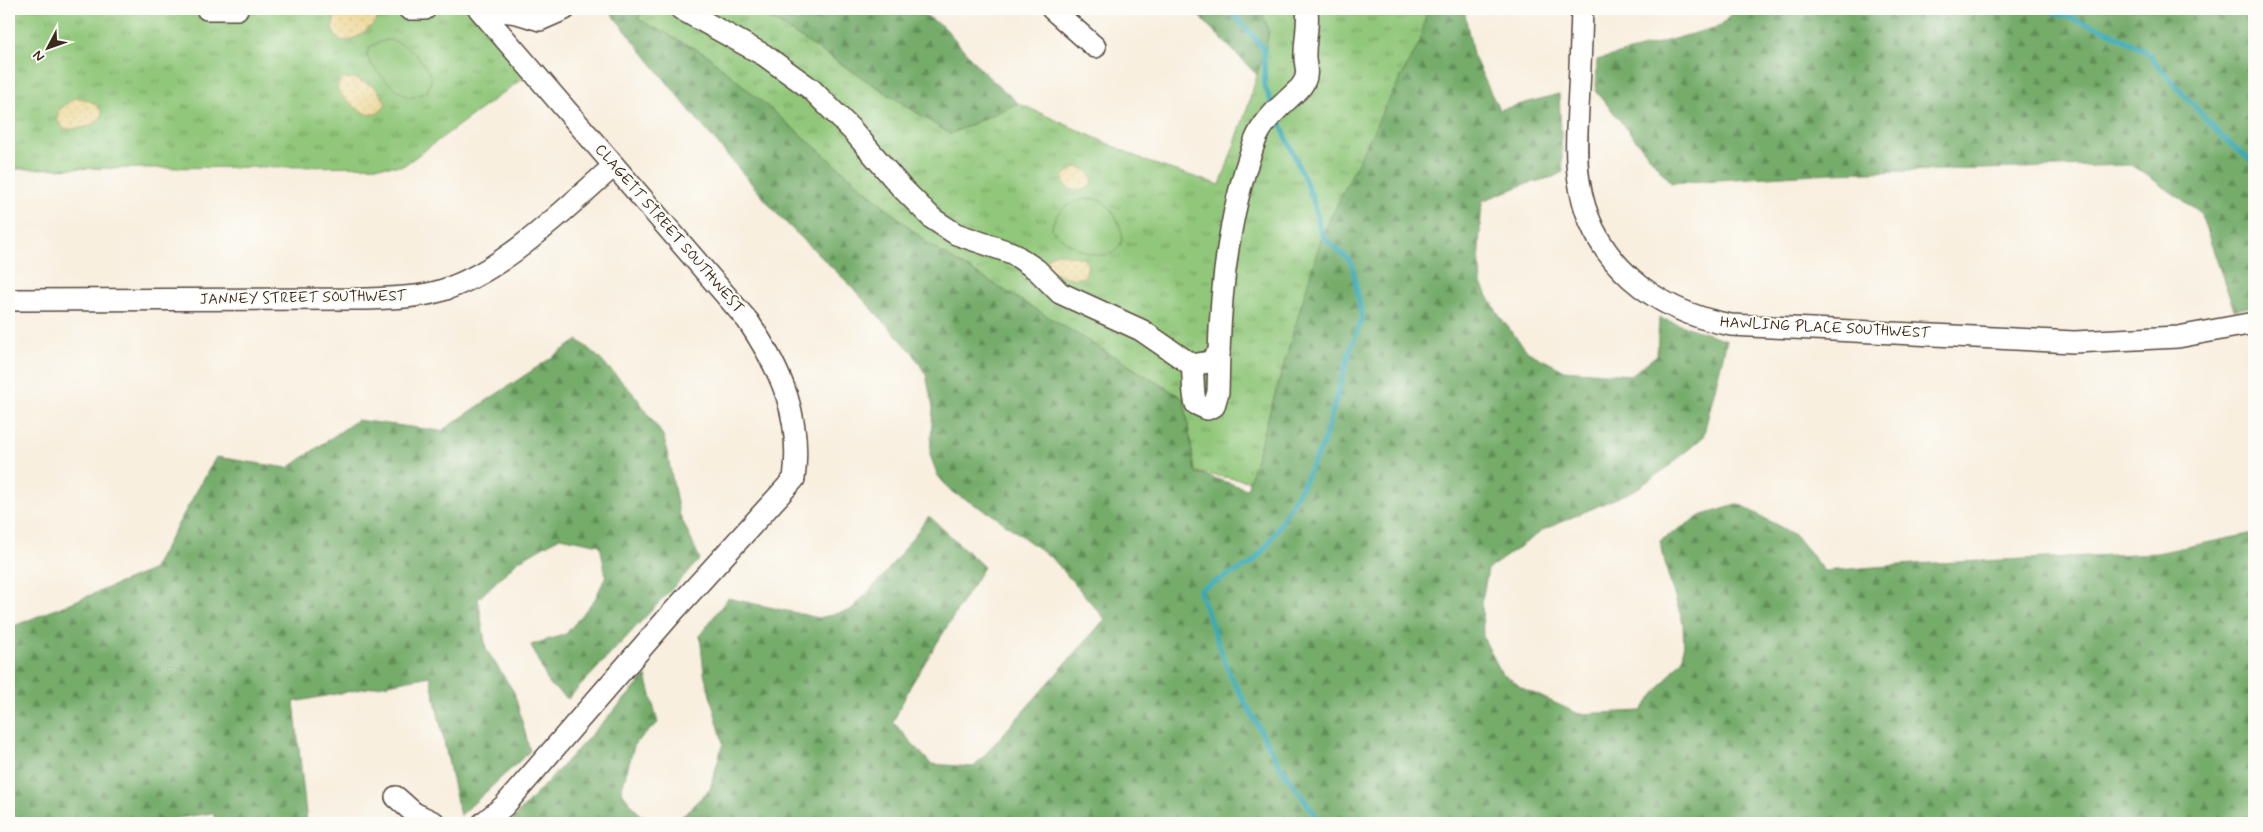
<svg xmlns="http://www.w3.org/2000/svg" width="2263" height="832" font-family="Mynerve,sans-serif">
  <defs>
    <pattern id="grass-tufts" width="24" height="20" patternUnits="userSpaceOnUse" patternTransform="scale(1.25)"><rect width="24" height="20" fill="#91c77a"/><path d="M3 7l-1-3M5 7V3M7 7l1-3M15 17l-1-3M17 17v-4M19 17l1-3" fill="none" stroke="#78a263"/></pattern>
    <pattern id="forest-firs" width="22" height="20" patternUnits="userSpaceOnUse" patternTransform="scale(1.25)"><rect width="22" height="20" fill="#74ac6a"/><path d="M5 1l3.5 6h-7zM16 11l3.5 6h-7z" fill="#608c57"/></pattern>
    <pattern id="sand-dots" width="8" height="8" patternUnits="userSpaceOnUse" patternTransform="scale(1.25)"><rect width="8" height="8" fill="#eeda9e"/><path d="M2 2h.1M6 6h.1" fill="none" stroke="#cdbb88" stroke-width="1.8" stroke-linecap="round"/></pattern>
  </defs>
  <rect width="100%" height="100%" fill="#fdfcf7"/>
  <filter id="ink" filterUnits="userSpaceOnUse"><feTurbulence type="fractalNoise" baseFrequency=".02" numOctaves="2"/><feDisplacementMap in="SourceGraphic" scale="10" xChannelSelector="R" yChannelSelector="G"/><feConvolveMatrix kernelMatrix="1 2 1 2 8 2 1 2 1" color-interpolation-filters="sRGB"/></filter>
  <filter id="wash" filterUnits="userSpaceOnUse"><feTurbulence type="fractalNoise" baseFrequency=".0096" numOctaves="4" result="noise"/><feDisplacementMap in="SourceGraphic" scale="20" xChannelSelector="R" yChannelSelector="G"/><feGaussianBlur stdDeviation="1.12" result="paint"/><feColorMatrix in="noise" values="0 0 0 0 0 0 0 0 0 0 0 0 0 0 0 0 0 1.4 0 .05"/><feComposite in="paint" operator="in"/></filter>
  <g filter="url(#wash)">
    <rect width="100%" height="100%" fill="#f8efdf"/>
    <g fill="url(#grass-tufts)" stroke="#66784c">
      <polygon points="9,9 479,9 533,71 403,166 9,169"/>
      <polygon points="629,9 756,9 950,134 1018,103 1151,163 1220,185 1246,112 1269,35 1260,9 1444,9 1254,482 1195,472 1184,399 931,246 707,55 638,19"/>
    </g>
    <g fill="url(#forest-firs)" stroke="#586b44">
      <polygon points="608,9 643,9 638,19 707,55 931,246 1184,399 1195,472 1247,489 1322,235 1385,107 1420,42 1427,9 1464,9 1473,55 1499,110 1559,94 1563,172 1553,177 1523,185 1482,201 1479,248 1481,284 1500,317 1528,352 1563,370 1631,375 1657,355 1659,318 1727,340 1703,437 1668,467 1635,490 1545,529 1488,569 1482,600 1483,637 1501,672 1522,688 1579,714 1641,711 1684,657 1683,623 1668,575 1660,541 1700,516 1739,504 1795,535 1824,571 1914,564 2157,553 2254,533 2254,823 509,823 646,676 658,723 635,743 621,791 640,815 677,821 710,789 723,743 704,673 700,635 728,598 819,618 851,610 885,574 929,516 984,567 911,685 893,722 931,764 974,767 1105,619 1053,559 993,515 952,492 938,476 930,455 933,408 926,375 913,353 846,281 779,216 695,117"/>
      <polygon points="756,9 916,9 945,28 981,70 1018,103 950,134"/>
      <path d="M 1192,9 L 1257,9 C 1277,26 1264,54 1257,75 Z"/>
      <polygon points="1735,9 2254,9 2254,306 2234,310 2200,212 2132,165 1831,173 1671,183 1596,91 1597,60 1721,26"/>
      <polygon points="578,340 596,355 635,395 664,437 679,513 700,559 568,699 549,684 531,645 566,634 595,599 606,576 600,545 560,537 518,561 478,599 486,649 514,692 530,751 460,816 430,676 294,702 307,823 216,823 213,813 145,823 9,823 9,628 152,570 216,457 288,468 357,420 441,431"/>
    </g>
    <g fill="url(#sand-dots)" stroke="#94825e">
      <path d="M 337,9 L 376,9 L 377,20 C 367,31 340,56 332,28 Z"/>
      <path d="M 354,78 L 375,87 L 386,103 C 376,124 359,112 347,100 C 343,96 339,94 337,88 L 341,79 Z"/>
      <path d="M 74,98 C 86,98 97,102 102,113 C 101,127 75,130 64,129 L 58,121 L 58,111 Z"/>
      <path d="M 1077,167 C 1087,168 1092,174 1093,184 C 1084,192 1069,194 1063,182 L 1064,175 Z"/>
      <path d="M 1057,253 L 1083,258 L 1088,266 L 1085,276 C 1075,283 1054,273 1046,267 L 1048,257 Z"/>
    </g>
    <g fill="#91c77a" stroke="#66784c">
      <path d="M 386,40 C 405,39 425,62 432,78 L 427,92 L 410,98 C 398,92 367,67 367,53 L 371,46 Z"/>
      <path d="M 1085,199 C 1091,199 1098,198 1103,202 C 1113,209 1126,231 1121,243 C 1109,271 1064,244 1052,229 C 1054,211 1068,203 1085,199 Z"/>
    </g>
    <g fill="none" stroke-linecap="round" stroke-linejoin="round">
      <g stroke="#3aaab7" stroke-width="5">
        <polyline points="1229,9 1264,49 1265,87 1273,106"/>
        <polyline points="2044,9 2103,29 2144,50 2221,136 2254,163"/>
        <polyline points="1277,116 1312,196 1322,235 1352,263 1362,318 1350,351 1323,444 1303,484 1269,543 1251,564 1199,590 1229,673 1280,766 1321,823"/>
      </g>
    </g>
  </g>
  <g filter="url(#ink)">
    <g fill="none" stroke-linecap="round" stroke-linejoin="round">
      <g stroke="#57483b" stroke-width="24">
        <g id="minor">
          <polyline points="207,9 237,9"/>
          <polyline points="409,9 425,9"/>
          <path d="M 479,9 L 748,321 C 782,372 802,417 794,479 L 672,613 L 504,806 L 483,823"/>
          <polyline points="487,9 517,13 540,20 565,9"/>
          <path d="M 681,9 L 764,55 L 811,89 L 853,131 L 900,186 L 933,219 L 956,234 L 1012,253 L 1037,270 L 1060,293 L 1141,330 L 1192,365 L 1209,362 L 1219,353 C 1221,282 1230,208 1255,141 C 1263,120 1283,104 1299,89 C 1301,87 1306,80 1306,76 C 1308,70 1304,61 1305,54 C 1305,38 1309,25 1307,9"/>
          <polyline points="1052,9 1095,47"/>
          <path d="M 1582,9 C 1581,42 1580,75 1578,108 C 1577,132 1575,157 1579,181 C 1591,262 1654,311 1731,325 L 2074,342 L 2178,337 L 2254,323"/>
          <path d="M 9,300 L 364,299 C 389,298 416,298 440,291 C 504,272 565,208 614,166"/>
          <path d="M 1192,365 C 1194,378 1192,392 1196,404 L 1207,409 L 1214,406 L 1218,392 L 1219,353"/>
          <polyline points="396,797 414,813 435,823"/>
        </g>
      </g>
      <use href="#minor" stroke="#fff" stroke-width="21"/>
    </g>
  </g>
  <g text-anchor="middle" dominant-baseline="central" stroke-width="4" stroke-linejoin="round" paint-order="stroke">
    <g font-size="15" fill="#3b2a1e" stroke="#fdfcf7">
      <text transform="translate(669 229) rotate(49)">CLAGETT STREET SOUTHWEST</text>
      <text transform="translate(303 298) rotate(-1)">JANNEY STREET SOUTHWEST</text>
      <text transform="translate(1825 328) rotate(3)">HAWLING PLACE SOUTHWEST</text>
    </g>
  </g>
  <rect width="2263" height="832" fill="none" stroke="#fdfcf7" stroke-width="30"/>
  <g transform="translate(48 48) rotate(229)" stroke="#fdfcf7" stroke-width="4" paint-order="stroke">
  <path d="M0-4L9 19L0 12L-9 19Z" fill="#3b2a1e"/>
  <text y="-8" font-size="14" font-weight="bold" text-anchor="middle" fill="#3b2a1e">N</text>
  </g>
</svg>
